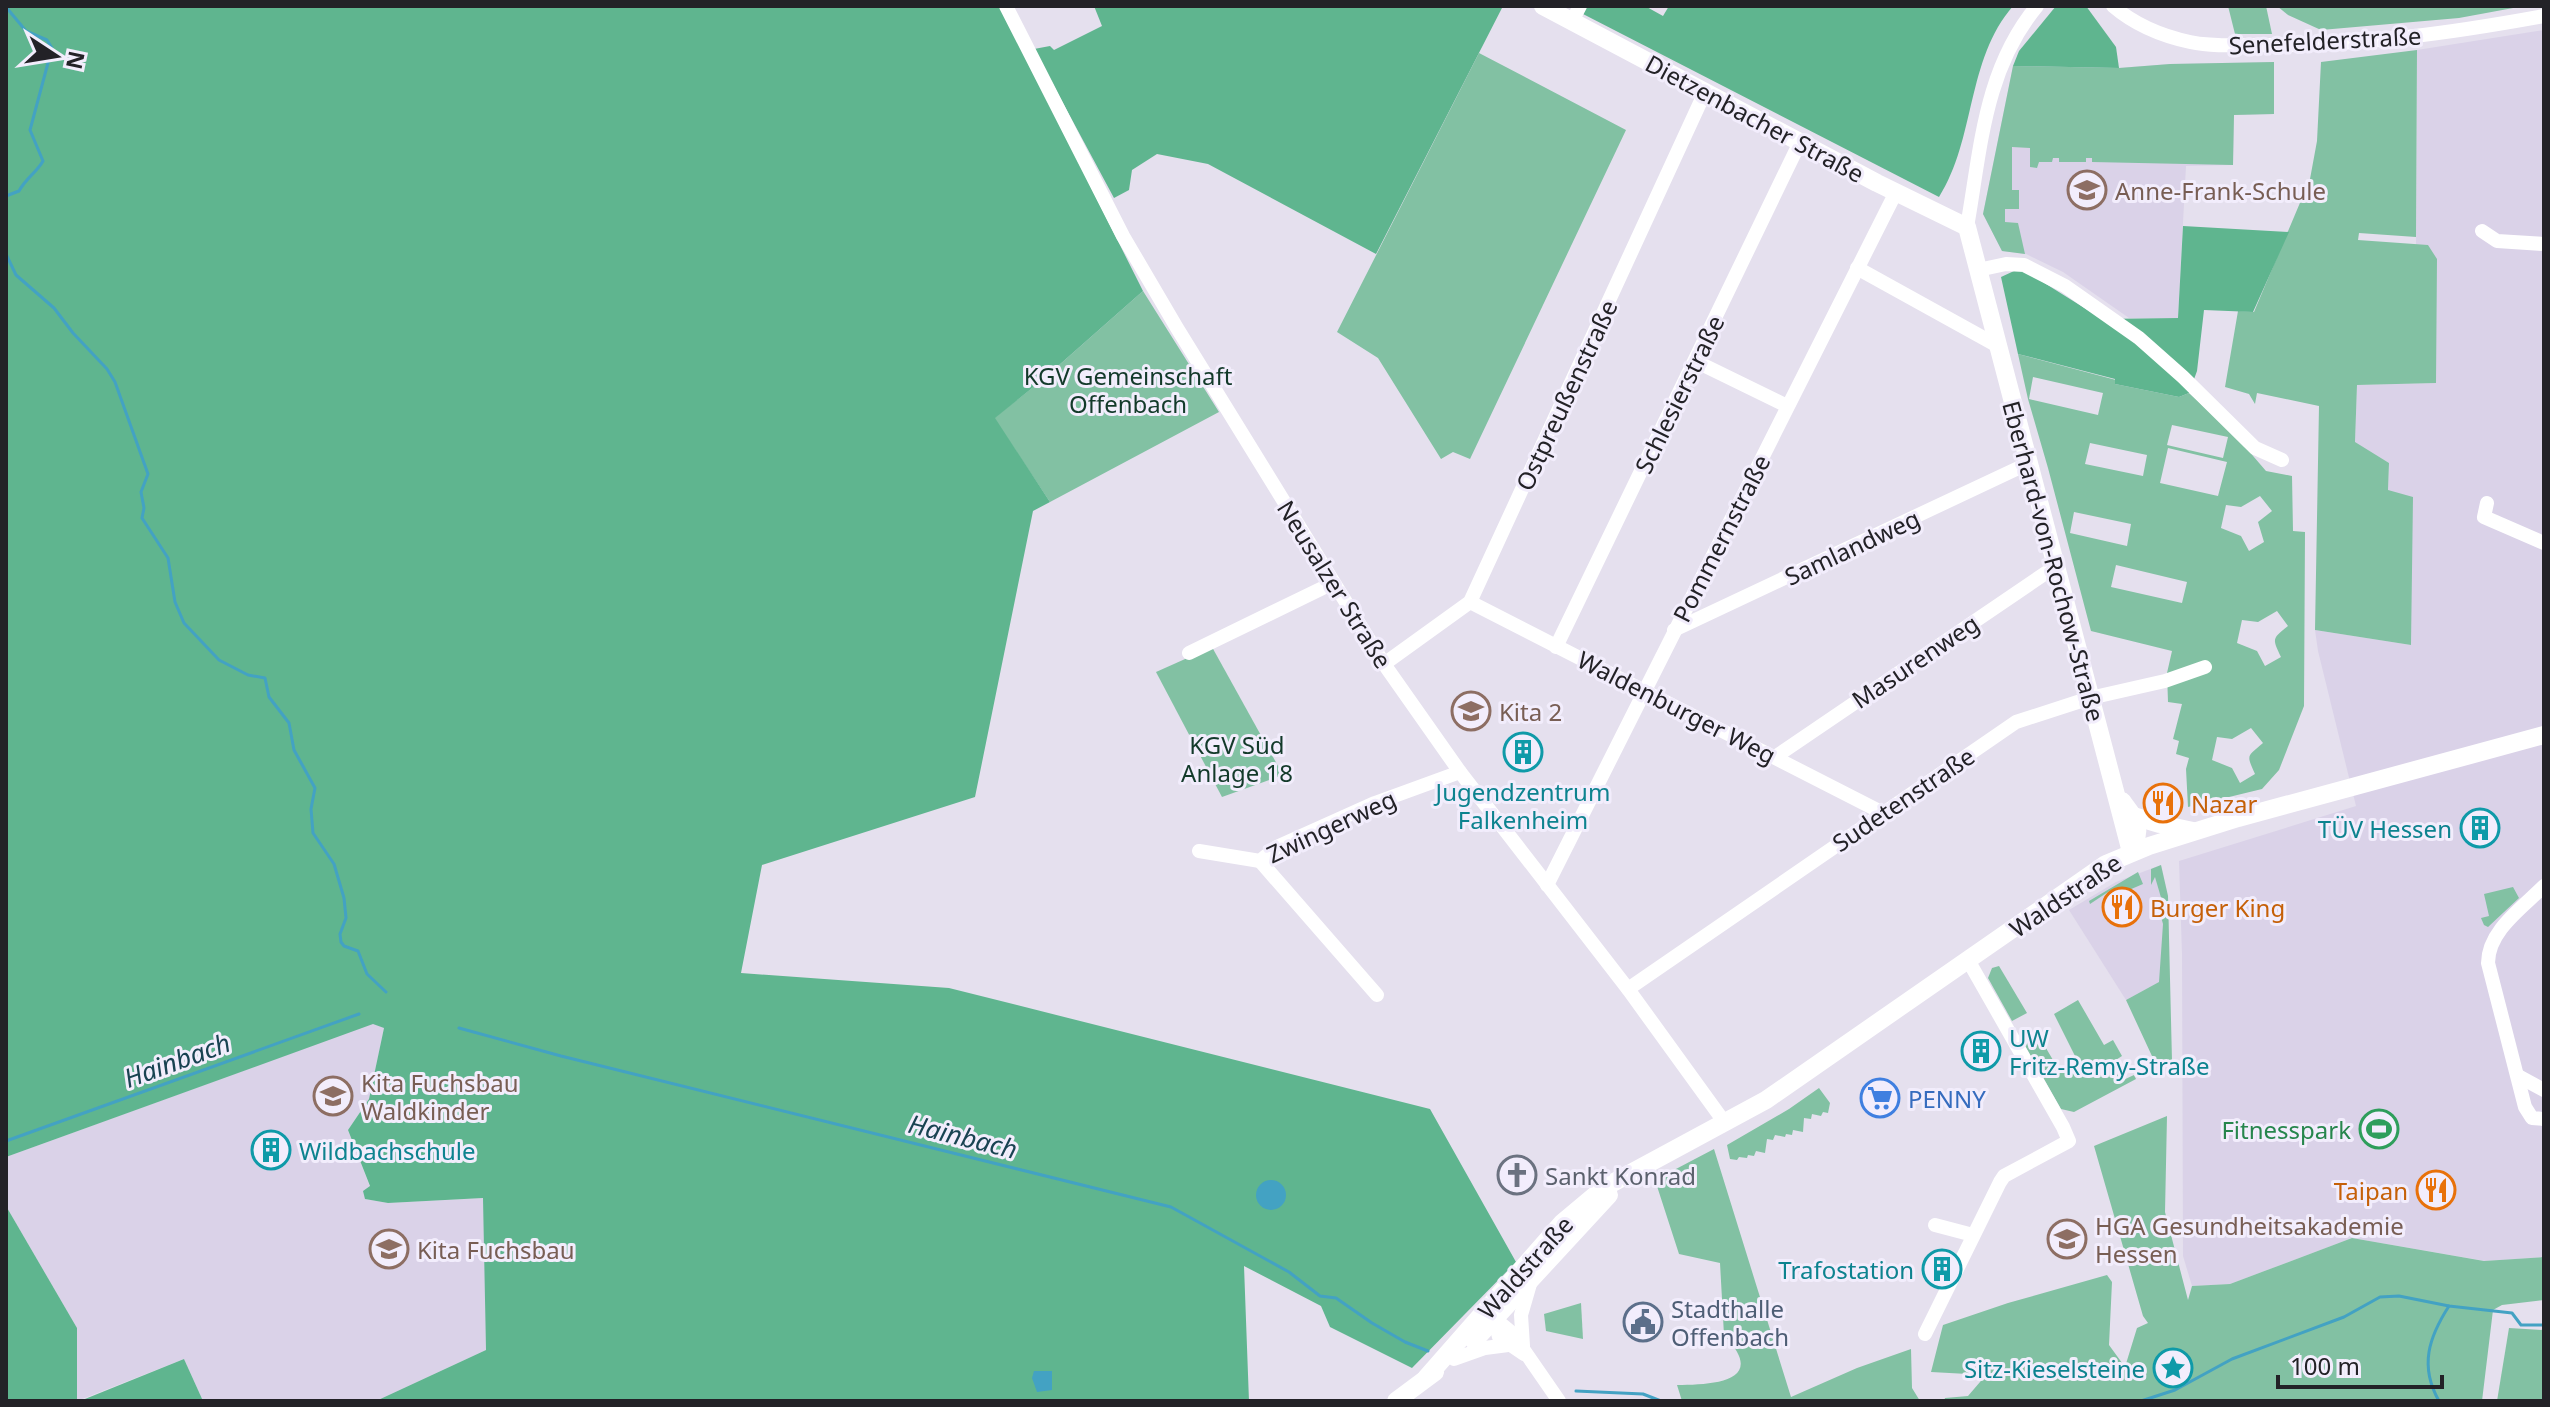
<svg xmlns="http://www.w3.org/2000/svg" width="2550" height="1407" font-family="'Noto Sans',sans-serif">
  <rect width="100%" height="100%" fill="#e5e0ee"/>
  <g fill="#dad2e8">
    <polygon points="2544,30 2544,1257 2485,1261 2352,1238 2230,1284 2192,1286 2183,1256 2182,954 2179,861 2356,806 2318,651 2315,630 2411,645 2388,490 2389,463 2355,443 2357,385 2436,383 2428,245 2416,245 2417,50"/>
    <polygon points="2274,62 2274,114 2234,115 2233,165 2186,166 2178,318 2129,318 2063,272 2026,254 2002,251 1983,214 2013,66 2119,68 2170,64"/>
    <polygon points="2161,865 2168,896 2169,977 2126,1000 2069,910 2116,882"/>
    <polygon points="374,1023 384,1028 371,1091 369,1099 348,1130 370,1187 365,1199 388,1203 484,1198 486,1350 376,1401 203,1401 184,1359 77,1401 77,1328 6,1206 6,1157"/>
  </g>
  <g fill="#82c1a3" fill-rule="evenodd">
    <polygon points="2228,6 2266,6 2272,34 2235,34"/>
    <polygon points="2277,6 2524,6 2459,18 2321,30 2288,15"/>
    <polygon points="2417,50 2416,237 2359,233 2358,240 2428,245 2437,259 2436,383 2357,385 2355,442 2389,463 2388,490 2413,497 2411,645 2315,630 2319,406 2257,393 2255,404 2249,394 2225,387 2238,311 2254,312 2310,179 2317,141 2321,62"/>
    <polygon points="1479,53 1626,130 1470,459 1453,452 1441,459 1378,358 1337,332"/>
    <polygon points="2274,62 2274,114 2234,115 2233,165 2092,162 2092,158 2086,158 2086,162 2059,162 2059,158 2053,158 2052,162 2039,162 2037,168 2030,167 2030,148 2012,147 2012,190 2019,190 2019,209 2005,209 2005,222 2018,223 2025,254 2002,251 1983,214 2013,66 2119,68 2170,64"/>
    <polygon points="1143,291 1219,412 1050,502 994,418 1041,381"/>
    <path d="M 2018,354 L 2116,380 L 2115,384 L 2179,397 L 2189,393 L 2235,435 L 2266,471 L 2292,476 L 2293,531 L 2305,532 L 2304,706 L 2279,770 L 2262,789 L 2188,807 L 2186,769 L 2189,758 L 2176,754 L 2179,741 L 2173,739 L 2182,704 L 2168,702 L 2167,673 L 2172,651 L 2091,631 L 2048,468 L 2028,399 ZM 2033,377 L 2103,393 L 2098,415 L 2029,399 ZM 2172,425 L 2228,437 L 2223,458 L 2167,445 ZM 2090,443 L 2147,455 L 2143,476 L 2085,464 ZM 2168,448 L 2227,462 L 2218,496 L 2160,483 ZM 2260,496 L 2272,511 L 2258,522 L 2264,542 L 2249,551 L 2241,536 L 2221,528 L 2226,505 L 2241,507 ZM 2074,512 L 2131,524 L 2127,546 L 2070,533 ZM 2116,565 L 2187,582 L 2182,603 L 2111,587 ZM 2277,611 L 2288,626 C 2272,639 2272,638 2281,657 L 2265,666 L 2257,651 L 2237,643 L 2242,620 L 2258,622 ZM 2251,728 L 2263,743 C 2247,757 2246,754 2255,774 L 2240,783 L 2232,768 L 2212,760 L 2217,737 L 2232,739 Z"/>
    <polygon points="1212,647 1283,775 1222,797 1156,672"/>
    <polygon points="2161,865 2168,896 2172,1061 2158,1069 2126,1000 2159,982 2163,924 2158,906 2162,901 2155,877 2151,885 2151,869"/>
    <polygon points="2138,872 2143,884 2115,896 2111,890 2090,904 2089,901"/>
    <polygon points="2513,887 2519,898 2488,927 2484,925 2481,918 2489,916 2484,894"/>
    <polygon points="1999,966 2027,1013 2012,1021 1988,978 1992,968"/>
    <polygon points="2078,1000 2104,1045 2113,1040 2122,1056 2111,1063 2121,1081 2134,1075 2136,1079 2074,1112 2061,1109 2023,1042 2023,1039 2036,1031 2060,1072 2078,1062 2054,1014"/>
    <polygon points="1819,1088 1830,1103 1828,1113 1823,1112 1821,1116 1812,1114 1811,1119 1804,1118 1803,1132 1793,1130 1792,1135 1786,1134 1785,1137 1775,1135 1773,1140 1767,1139 1765,1153 1756,1151 1754,1156 1748,1155 1747,1158 1739,1157 1737,1160 1730,1159 1727,1145 1789,1109"/>
    <polygon points="2167,1116 2165,1212 2188,1300 2192,1286 2230,1284 2352,1238 2484,1261 2544,1257 2544,1300 2502,1305 2493,1310 2482,1401 1944,1401 1945,1398 1968,1396 1986,1375 1931,1372 1943,1325 2008,1303 2107,1275 2112,1282 2109,1345 2125,1367 2137,1328 2148,1323 2143,1316 2094,1146"/>
    <path d="M 1714,1149 L 1791,1397 L 1857,1368 L 1911,1349 L 1912,1388 L 1920,1401 L 1682,1401 L 1677,1385 C 1713,1385 1769,1382 1724,1335 L 1720,1263 L 1679,1254 L 1655,1180 Z"/>
    <polygon points="1581,1303 1583,1339 1546,1331 1544,1314"/>
    <polygon points="2509,1328 2544,1330 2544,1401 2497,1401"/>
  </g>
  <g fill="#5fb58f">
    <polygon points="6,6 1000,6 1143,291 1041,381 995,418 1050,502 1033,511 975,797 762,865 741,973 949,988 1430,1109 1516,1262 1412,1368 1330,1327 1321,1306 1244,1266 1249,1401 376,1401 486,1350 483,1198 388,1203 365,1199 363,1191 370,1186 348,1130 369,1099 384,1028 373,1024 6,1157"/>
    <polygon points="1094,6 1503,6 1376,254 1208,164 1157,154 1132,170 1129,190 1114,198 1034,49 1050,46 1054,50 1102,26"/>
    <path d="M 1587,6 L 1645,6 L 1663,16 L 1669,6 L 2013,6 C 1966,60 1976,139 1939,197 L 1583,14 Z"/>
    <polygon points="2056,6 2086,6 2116,47 2119,68 2013,66 2019,51"/>
    <polygon points="2183,226 2289,232 2253,312 2204,310 2197,371 2189,393 2179,397 2115,384 2115,379 2018,354 2001,277 2014,271 2025,271 2102,319 2178,318"/>
    <polygon points="6,1206 77,1328 77,1401 6,1401"/>
    <polygon points="184,1359 203,1401 80,1401"/>
  </g>
  <g fill="#43a2c3">
    <circle cx="1271" cy="1195" r="15"/>
    <polygon points="1034,1371 1052,1371 1052,1390 1037,1392 1032,1378"/>
  </g>
  <g fill="none" stroke-linecap="round" stroke-linejoin="round">
    <g stroke="#43a2c3" stroke-width="3">
      <path d="M 6,7 L 26,31 L 47,40 L 52,48 L 30,130 L 43,161 C 37,172 26,178 19,191 L 6,196"/>
      <polyline points="6,254 16,275 54,308 73,333 107,369 115,382 148,474 141,492 144,508 142,518 168,558 175,602 184,623 219,660 248,675 265,678 269,697 289,723 294,750 315,788 311,809 313,833 334,864 344,898 346,918 340,934 341,942 344,946 358,951 367,974 386,992"/>
      <polyline points="459,1028 561,1056 1171,1207 1289,1272 1320,1296 1336,1298 1372,1323 1405,1342 1428,1351"/>
      <polyline points="6,1141 359,1014"/>
      <polyline points="1576,1391 1643,1394 1661,1401"/>
      <polyline points="2141,1401 2175,1390 2232,1359 2344,1317 2380,1297 2399,1296 2449,1306 2512,1313 2521,1325 2544,1325"/>
      <path d="M 2439,1401 C 2419,1366 2429,1337 2449,1306"/>
    </g>
    <g stroke="#fff" stroke-width="14">
      <polyline points="1006,6 1123,236 1177,328 1384,664 1460,772 1628,989 1725,1123"/>
      <path d="M 2113,6 C 2134,24 2162,36 2190,42 C 2214,47 2239,45 2263,45 C 2358,46 2451,33 2544,16"/>
      <polyline points="1572,21 1580,6"/>
      <path d="M 1967,227 C 1981,148 1984,70 2037,6"/>
      <polyline points="2482,231 2497,241 2544,244"/>
      <polyline points="1857,268 1998,346"/>
      <polyline points="1978,270 2006,264 2024,265 2065,286 2139,338 2183,377 2255,448 2282,460"/>
      <polyline points="1695,361 1787,406"/>
      <polyline points="2487,503 2484,517 2544,543"/>
      <polyline points="1470,602 1883,813"/>
      <polyline points="1674,630 2029,463"/>
      <polyline points="1556,647 1800,142"/>
      <polyline points="1189,653 1333,583"/>
      <polyline points="1384,664 1470,602 1705,92"/>
      <polyline points="1775,757 2056,566"/>
      <polyline points="1199,851 1260,861 1277,847 1375,803 1460,772"/>
      <polyline points="1260,861 1377,995"/>
      <polyline points="1547,885 1896,192"/>
      <path d="M 2544,886 C 2522,908 2488,931 2488,963 L 2525,1107 L 2532,1118 L 2544,1119"/>
      <polyline points="1628,989 2016,722 2090,698 2165,681 2205,667"/>
      <polyline points="2518,1076 2544,1090"/>
      <polyline points="1935,1225 1973,1235"/>
      <polyline points="1494,1317 1499,1337 1524,1354"/>
      <polyline points="1487,1320 1501,1324 1512,1333 1559,1401"/>
      <polyline points="1925,1334 2000,1182 2004,1176 2069,1141 2063,1127 1968,960"/>
      <polyline points="1523,1346 1521,1315 1530,1284"/>
      <polyline points="1454,1359 1485,1348 1508,1345"/>
    </g>
    <g stroke="#fff" stroke-width="18">
      <polyline points="1543,6 1877,183 1967,227 2131,852"/>
      <path d="M 2122,801 C 2137,821 2143,827 2131,852"/>
      <polyline points="2133,816 2160,824 2193,831"/>
      <polyline points="1474,1341 1609,1195"/>
      <polyline points="1426,1378 1562,1223 1605,1187 1766,1100 2106,864 2149,846 2238,818 2544,735"/>
      <polyline points="1396,1401 1435,1372"/>
    </g>
  </g>
  <defs>
    <g id="school-ring" transform="scale(2)"><circle r="9.5" fill="#f2edfc" stroke="#8d6e63" stroke-width="1.5"/><path d="M0-5L7-2L0 1L-7-2ZM-4 1L0 2.5L4 1V4Q0 6-4 4Z" fill="#8d6e63"/></g>
    <g id="building-ring" transform="scale(2)"><circle r="9.5" fill="#f2edfc" stroke="#0f9aa8" stroke-width="1.5"/><path d="M-4-6H4V6H1V3H-1V6H-4ZM-2.5-4.3h1.7v1.8h-1.7ZM.8-4.3h1.7v1.8H.8ZM-2.5-1h1.7V.8h-1.7ZM.8-1h1.7V.8H.8Z" fill="#0f9aa8"/></g>
    <g id="restaurant-ring" transform="scale(2)"><circle r="9.5" fill="#f2edfc" stroke="#e8710a" stroke-width="1.5"/><path d="M-5-6h1v4h1v-4h1v4h1v-4h1v5L-1.5 .5V6h-2V.5L-5-1ZM5-6V6H3V1.5H1.5Q1.5-4 5-6Z" fill="#e8710a"/></g>
    <g id="supermarket-ring" transform="scale(2)"><circle r="9.5" fill="#f2edfc" stroke="#3f7fe0" stroke-width="1.5"/><path d="M-6-5.5h2.5l.6 2H6L4.5 2H-2.5L-4.4-4H-6ZM-1.5 3.2a1.3 1.3 0 1 0 .1 0ZM3 3.2a1.3 1.3 0 1 0 .1 0Z" fill="#3f7fe0"/></g>
    <g id="stadium-ring" transform="scale(2)"><circle r="9.5" fill="#f2edfc" stroke="#2e9e5b" stroke-width="1.5"/><path d="M0-5a6.5 5 0 1 0 0 10a6.5 5 0 1 0 0-10ZM-3.5-1.8h7v3.6h-7Z" fill="#2e9e5b"/></g>
    <g id="church-ring" transform="scale(2)"><circle r="9.5" fill="#f2edfc" stroke="#6b7280" stroke-width="1.5"/><path d="M-1.2-6h2.4v3.5h3.3v2.4h-3.3V6h-2.4V-.1h-3.3v-2.4h3.3Z" fill="#6b7280"/></g>
    <g id="university-ring" transform="scale(2)"><circle r="9.5" fill="#f2edfc" stroke="#8d6e63" stroke-width="1.5"/><path d="M0-5L7-2L0 1L-7-2ZM-4 1L0 2.5L4 1V4Q0 6-4 4Z" fill="#8d6e63"/></g>
    <g id="civic-ring" transform="scale(2)"><circle r="9.5" fill="#f2edfc" stroke="#5c6f8a" stroke-width="1.5"/><path d="M-.6-6.5H3V-4.5H.6V-3L4-1V1h2V6H-6V1h2V-1L-.6-3ZM-1.2 2.5V6h2.4V2.5Z" fill="#5c6f8a"/></g>
    <g id="sight-ring" transform="scale(2)"><circle r="9.5" fill="#f2edfc" stroke="#0f9aa8" stroke-width="1.5"/><path d="M0-6L1.8-2.2L6-1.7L2.9 1.2L3.7 5.4L0 3.3L-3.7 5.4L-2.9 1.2L-6-1.7L-1.8-2.2Z" fill="#0f9aa8"/></g>
  </defs>
  <g fill-rule="evenodd">
    <use href="#school-ring" x="2087" y="190"/>
    <use href="#school-ring" x="1471" y="711"/>
    <use href="#building-ring" x="1523" y="752"/>
    <use href="#restaurant-ring" x="2163" y="803"/>
    <use href="#building-ring" x="2480" y="828"/>
    <use href="#restaurant-ring" x="2122" y="907"/>
    <use href="#building-ring" x="1981" y="1051"/>
    <use href="#school-ring" x="333" y="1096"/>
    <use href="#supermarket-ring" x="1880" y="1098"/>
    <use href="#stadium-ring" x="2379" y="1129"/>
    <use href="#building-ring" x="271" y="1150"/>
    <use href="#church-ring" x="1517" y="1175"/>
    <use href="#restaurant-ring" x="2436" y="1190"/>
    <use href="#university-ring" x="2067" y="1239"/>
    <use href="#school-ring" x="389" y="1249"/>
    <use href="#building-ring" x="1942" y="1269"/>
    <use href="#civic-ring" x="1643" y="1322"/>
    <use href="#sight-ring" x="2173" y="1368"/>
  </g>
  <g text-anchor="middle" dominant-baseline="central" stroke-width="6" stroke-linejoin="round" paint-order="stroke">
    <g font-size="24" fill="#232227" stroke="#f2edfc">
      <text transform="translate(2325 40) rotate(-3)">Senefelderstraße</text>
      <text transform="translate(1755 118) rotate(28)">Dietzenbacher Straße</text>
      <text transform="translate(1679 394) rotate(-64)">Schlesierstraße</text>
      <text transform="translate(1566 395) rotate(-65)">Ostpreußenstraße</text>
      <text transform="translate(1721 538) rotate(-63)">Pommernstraße</text>
      <text transform="translate(1852 547) rotate(-25)">Samlandweg</text>
      <text transform="translate(2054 561) rotate(75)">Eberhard-von-Rochow-Straße</text>
      <text transform="translate(1335 584) rotate(58)">Neusalzer Straße</text>
      <text transform="translate(1915 661) rotate(-34)">Masurenweg</text>
      <text transform="translate(1677 707) rotate(27)">Waldenburger Weg</text>
      <text transform="translate(1903 799) rotate(-34)">Sudetenstraße</text>
      <text transform="translate(1331 826) rotate(-25)">Zwingerweg</text>
      <text transform="translate(2065 895) rotate(-34)">Waldstraße</text>
      <text transform="translate(1525 1267) rotate(-48)">Waldstraße</text>
    </g>
    <g font-size="24" fill="#785e54" stroke="#f2edfc" text-anchor="start">
      <text x="2115" y="190">Anne-Frank-Schule</text>
      <text x="1499" y="711">Kita 2</text>
      <text x="361" y="1082">Kita Fuchsbau<tspan x="361" dy="28">Waldkinder</tspan></text>
      <text x="2095" y="1225">HGA Gesundheitsakademie<tspan x="2095" dy="28">Hessen</tspan></text>
      <text x="417" y="1249">Kita Fuchsbau</text>
    </g>
    <g font-size="24" fill="#133a2a" stroke="#f2edfc">
      <text x="1128" y="375">KGV Gemeinschaft<tspan x="1128" dy="28">Offenbach</tspan></text>
      <text x="1237" y="744">KGV Süd<tspan x="1237" dy="28">Anlage 18</tspan></text>
    </g>
    <g font-size="24" fill="#0d838f" stroke="#f2edfc" text-anchor="end">
      <text x="1523" y="791" text-anchor="middle">Jugendzentrum<tspan x="1523" dy="28">Falkenheim</tspan></text>
      <text x="2452" y="828">TÜV Hessen</text>
      <text x="2009" y="1037" text-anchor="start">UW<tspan x="2009" dy="28">Fritz-Remy-Straße</tspan></text>
      <text x="299" y="1150" text-anchor="start">Wildbachschule</text>
      <text x="1914" y="1269">Trafostation</text>
      <text x="2145" y="1368">Sitz-Kieselsteine</text>
    </g>
    <g font-size="24" fill="#c56008" stroke="#f2edfc" text-anchor="start">
      <text x="2191" y="803">Nazar</text>
      <text x="2150" y="907">Burger King</text>
      <text x="2408" y="1190" text-anchor="end">Taipan</text>
    </g>
    <g font-size="24" fill="#366cbe" stroke="#f2edfc" text-anchor="start">
      <text x="1908" y="1098">PENNY</text>
    </g>
    <g font-size="24" fill="#27864d" stroke="#f2edfc" text-anchor="end">
      <text x="2351" y="1129">Fitnesspark</text>
    </g>
    <g font-size="24" fill="#5b616d" stroke="#f2edfc" text-anchor="start">
      <text x="1545" y="1175">Sankt Konrad</text>
    </g>
    <g font-size="24" fill="#4e5e75" stroke="#f2edfc" text-anchor="start">
      <text x="1671" y="1308">Stadthalle<tspan x="1671" dy="28">Offenbach</tspan></text>
    </g>
    <g font-size="26" font-style="italic" fill="#194352" stroke="#f2edfc">
      <text transform="translate(177 1060) rotate(-20)">Hainbach</text>
      <text transform="translate(963 1136) rotate(14)">Hainbach</text>
    </g>
  </g>
  <rect width="2550" height="1407" fill="none" stroke="#232227" stroke-width="16"/>
  <g transform="translate(56 56) rotate(102)" stroke="#f2edfc" stroke-width="6" paint-order="stroke">
  <path d="M0-6L14 30L0 20L-14 30Z" fill="#232227"/>
  <text y="-12" font-size="22" font-weight="bold" text-anchor="middle" fill="#232227">N</text>
  </g>
  <path d="M2278 1375v12h164v-12" fill="none" stroke="#232227" stroke-width="4"/>
  <text x="2290" y="1375" font-size="24" fill="#232227" stroke="#f2edfc" stroke-width="6" paint-order="stroke">100 m</text>
</svg>
